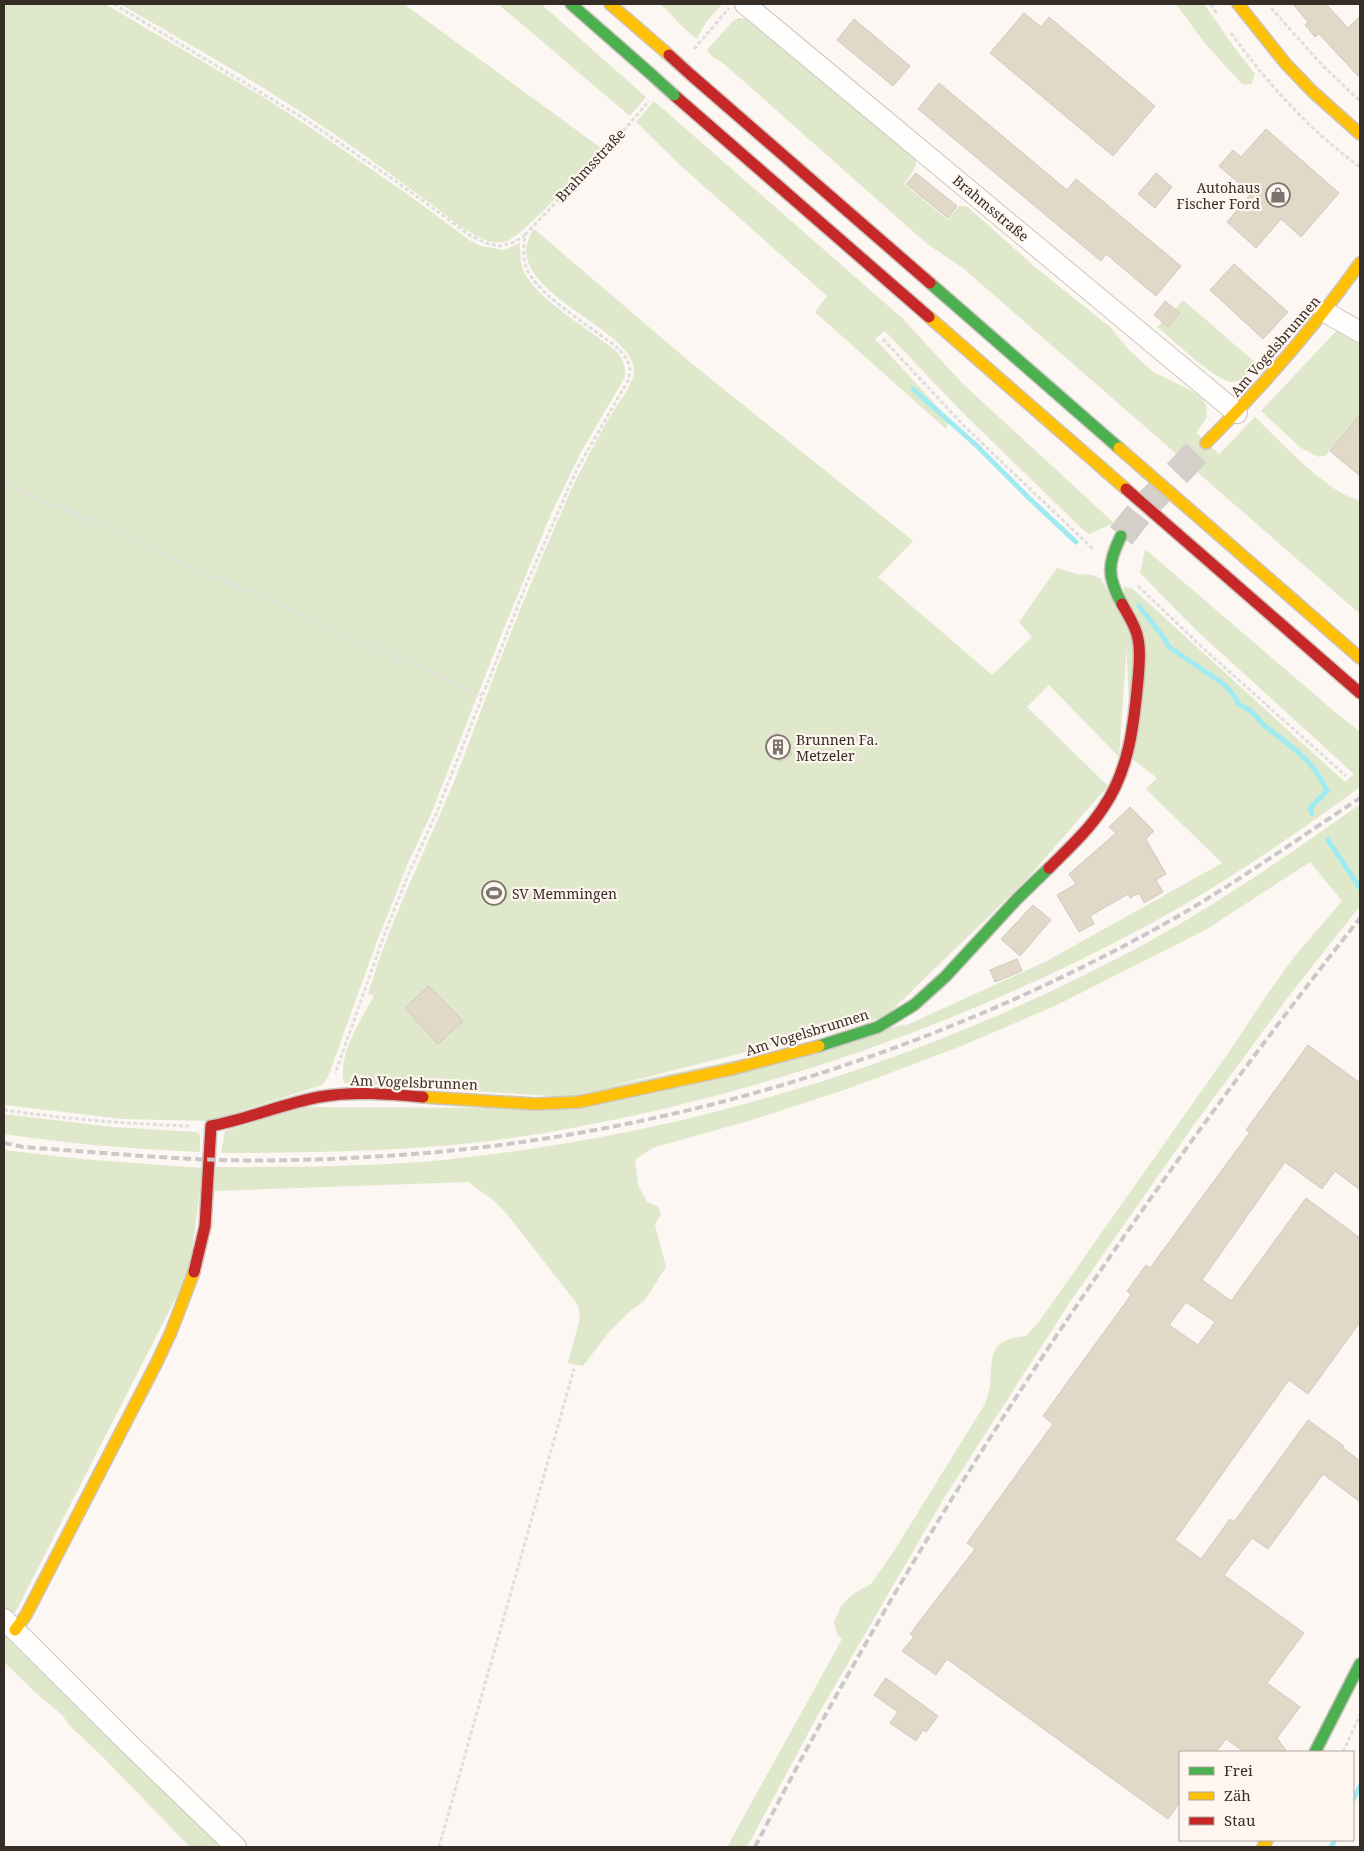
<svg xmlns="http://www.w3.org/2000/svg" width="1364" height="1851" font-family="'Noto Serif',serif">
  <rect width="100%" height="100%" fill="#fcf7f2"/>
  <g fill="#dfe8ca">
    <path d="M 4,4 L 105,4 L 260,95 L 305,124 L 406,193 L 469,240 L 481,246 L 504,250 L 520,243 C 520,254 520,267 527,277 C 544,304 591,330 617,352 C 623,360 626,366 625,377 L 581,452 L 551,514 L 502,633 L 431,814 L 408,863 L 376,944 L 328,1077 L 322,1085 L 210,1121 L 123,1119 L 4,1105 Z"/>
    <path d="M 120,4 L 404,4 L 601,148 C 585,166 522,239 504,242 C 479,247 445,213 426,200 C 376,163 326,127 273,94 C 223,63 171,34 120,4 Z"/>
    <polygon points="498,4 541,4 646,97 630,116"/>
    <path d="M 660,4 L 719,4 L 721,6 L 706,22 L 697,39 C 683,29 673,15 660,4 Z"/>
    <polygon points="1176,4 1204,4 1234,47 1255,74 1251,84 1242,84 1204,42"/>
    <path d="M 739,18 L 744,18 L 849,101 L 916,158 C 917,169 910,175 904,184 L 948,220 L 959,206 L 965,206 L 969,208 L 1035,267 L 1110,327 L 1129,350 L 1153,372 L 1188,389 L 1202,398 L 1206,405 L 1207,417 L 1196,433 L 1219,454 L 1255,417 C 1277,438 1331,497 1360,500 L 1360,614 L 964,269 L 926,243 L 723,63 L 713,57 L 707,50 L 733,21 Z"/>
    <polygon points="654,101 902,318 963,384 1114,523 1089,534 1081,528 960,410 885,331 875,339 949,419 946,429 815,312 827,296 680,165 636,122"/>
    <path d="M 534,229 L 690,362 L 913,541 L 878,577 L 992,675 L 1032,637 L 1019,622 L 1057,568 L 1077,574 L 1093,575 L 1101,579 L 1128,627 L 1119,757 L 1049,685 L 1027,707 L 1108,786 L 1025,881 L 885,1017 L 568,1097 L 344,1083 C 337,1056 361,1019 374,996 L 368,994 C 390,921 424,854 453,784 C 468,747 481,710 495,673 C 519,611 545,549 572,488 C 584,463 597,439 611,415 C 619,402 628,391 633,377 C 649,330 490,292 534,229 Z"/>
    <path d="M 1183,300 L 1256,363 C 1250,371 1243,382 1232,382 C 1217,382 1171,338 1157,327 L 1162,322 L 1168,327 L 1180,314 L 1175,309 Z"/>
    <polygon points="1337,330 1360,342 1360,427 1354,422 1326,455 1319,457 1301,448 1261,411"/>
    <path d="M 1145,549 L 1335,712 L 1360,732 L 1360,787 C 1288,840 1213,891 1133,933 C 953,1028 758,1095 556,1131 C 446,1151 333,1153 221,1153 L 225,1131 L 305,1107 L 505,1108 L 909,1024 L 1047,961 L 1222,863 L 1146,789 L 1157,778 L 1131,758 L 1124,586 L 1133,589 L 1345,782 L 1354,774 L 1196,630 L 1140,573 Z"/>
    <path d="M 1360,804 L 1360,906 L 1292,992 L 1193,1126 L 1070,1302 L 944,1498 L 819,1713 L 747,1847 L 727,1847 L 842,1639 L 837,1634 L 834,1622 L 841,1606 L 853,1594 L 871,1584 L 894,1551 L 985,1404 C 987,1398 989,1391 990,1385 C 993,1355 988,1340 1026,1336 L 1038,1323 L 1231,1049 L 1266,996 L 1294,957 L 1342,901 L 1310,862 L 1207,929 L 1057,1005 L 964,1045 L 853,1087 L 752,1120 L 652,1148 L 635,1160 L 638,1185 L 647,1202 L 658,1207 L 661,1214 L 655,1225 L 666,1267 L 645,1300 L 628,1313 L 609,1332 L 583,1366 L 568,1363 L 580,1318 L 578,1305 L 506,1213 L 493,1200 L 468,1182 L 214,1191 L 216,1167 C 291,1167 368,1167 443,1160 C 678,1136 907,1068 1116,959 C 1202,915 1282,860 1360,804 Z"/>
    <path d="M 4,1114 L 113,1127 L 197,1132 L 200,1135 L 200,1152 C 134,1149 69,1144 4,1134 Z"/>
    <polygon points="4,1150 81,1159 203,1168 189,1272 15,1613 9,1612 4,1608"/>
    <polygon points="4,1629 226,1847 190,1847 101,1755 69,1725 63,1716 34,1691 4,1662"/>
  </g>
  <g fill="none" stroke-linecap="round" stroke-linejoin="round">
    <g stroke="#9febf1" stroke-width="5">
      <polyline points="913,389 976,445 1030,499 1076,542"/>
      <path d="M 1139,606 L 1164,638 L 1169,647 L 1225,685 L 1235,697 L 1238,704 C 1242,706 1248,709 1252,712 C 1257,716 1260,722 1265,726 C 1291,746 1313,760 1327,791 L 1310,808 L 1312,814"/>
      <polyline points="1328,840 1360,888"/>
      <polyline points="1353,1800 1360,1786"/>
      <polyline points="1331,1847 1335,1840"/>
    </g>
  </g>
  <g fill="#e2d8c7" stroke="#cec9c2" fill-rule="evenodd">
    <polygon points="1293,4 1326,4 1348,28 1360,16 1360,78 1319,34 1315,37 1305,25 1308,22"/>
    <polygon points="1024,13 1041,27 1049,17 1155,106 1113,156 990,53"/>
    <polygon points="854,19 910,66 893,86 837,40"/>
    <polygon points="939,83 1067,190 1076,179 1181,266 1156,296 1106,254 1101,261 918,109"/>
    <polygon points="1266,129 1339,193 1301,237 1281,219 1256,248 1227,222 1251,194 1219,166 1233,150 1241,157"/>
    <polygon points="916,173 957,206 948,218 906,184"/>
    <polygon points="1156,173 1172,187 1155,208 1138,194"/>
    <polygon points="1234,264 1288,312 1263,339 1210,290"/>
    <polygon points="1165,301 1180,313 1168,327 1154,315"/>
    <polygon points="1360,415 1360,476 1330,451"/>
    <polygon points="777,732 792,754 780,762 765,741"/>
    <polygon points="1130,807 1154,831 1146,839 1166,874 1156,880 1163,892 1144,903 1139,893 1130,898 1128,894 1090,916 1094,924 1079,932 1057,895 1076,884 1069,874 1116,833 1109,827"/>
    <polygon points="1033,905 1051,920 1020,956 1001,939"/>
    <polygon points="1017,959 1022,971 995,982 990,970"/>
    <polygon points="429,986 463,1021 438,1044 405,1008"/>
    <path d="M 1308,1045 L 1360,1083 L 1360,1190 L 1335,1171 L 1322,1189 L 1285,1162 L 1202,1280 L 1231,1301 L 1306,1198 L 1360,1238 L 1360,1322 L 1308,1394 L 1289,1380 L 1175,1540 L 1201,1559 L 1230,1519 L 1234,1522 L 1308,1420 L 1344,1446 L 1343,1448 L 1360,1461 L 1360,1502 L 1323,1474 L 1268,1549 L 1252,1538 L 1224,1575 L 1304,1633 L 1267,1683 L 1300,1707 L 1277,1738 L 1287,1752 L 1244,1752 L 1226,1739 L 1216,1752 L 1180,1752 L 1180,1802 L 1168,1819 L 947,1659 L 936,1675 L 902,1651 L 914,1637 L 910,1634 L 975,1549 L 967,1543 L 1053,1424 L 1043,1416 L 1131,1295 L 1127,1291 L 1146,1265 L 1150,1268 L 1250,1132 L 1246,1130 ZM 1186,1302 L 1215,1322 L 1198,1345 L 1169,1325 Z"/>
    <polygon points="886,1678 938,1716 926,1732 923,1730 916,1741 890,1723 898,1712 874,1695"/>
  </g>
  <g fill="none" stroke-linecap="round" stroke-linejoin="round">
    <polyline stroke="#d4cfc9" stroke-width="28" stroke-dasharray="28 14" stroke-linecap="butt" points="1121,536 1139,513 1206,443"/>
    <g stroke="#ccc5bf" stroke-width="22">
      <g id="street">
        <polyline points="745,4 1237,413"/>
        <polyline points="1325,312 1360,332"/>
        <polyline points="4,1619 125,1740 236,1847"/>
      </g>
    </g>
    <g stroke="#ccc5bf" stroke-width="14">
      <g id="fast">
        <polyline points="571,4 652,75"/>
        <polyline points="930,283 1119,448"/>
        <path d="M 1121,536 C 1107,564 1107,577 1122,604"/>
        <polyline points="819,1046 878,1027 914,1005 945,977 1017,899 1049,868"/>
        <polyline points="1315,1752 1360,1664"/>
      </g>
    </g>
    <g stroke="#ccc5bf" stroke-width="14">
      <g id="slow">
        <polyline points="610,4 669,55"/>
        <polyline points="1238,4 1286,64 1313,92 1360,134"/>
        <polyline points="929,317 1126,489"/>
        <path d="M 1206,443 C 1262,387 1314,328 1360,263"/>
        <polyline points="1119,448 1360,658"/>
        <polyline points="423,1097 536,1104 579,1102 732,1069 819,1046"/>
        <polyline points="15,1630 26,1615 157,1362 171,1332 194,1272"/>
        <polyline points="1263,1847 1267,1840"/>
      </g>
    </g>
    <g stroke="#ccc5bf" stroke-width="14">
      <g id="jam">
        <polyline points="691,75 930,283"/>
        <polyline points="674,95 929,317"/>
        <polyline points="1126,489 1360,693"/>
        <path d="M 1049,868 C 1068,849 1088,831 1103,808 C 1129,771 1134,724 1138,680 C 1139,667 1141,652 1138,639 C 1136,626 1128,615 1122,604"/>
        <path d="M 194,1272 L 205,1226 L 211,1126 C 248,1119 282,1104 319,1097 C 354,1091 389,1094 423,1097"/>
      </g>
    </g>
    <g stroke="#dfdedc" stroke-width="3" stroke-dasharray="4 2.5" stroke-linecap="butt">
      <path d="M 114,4 L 303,118 L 397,182 L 471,236 L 486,243 L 499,246 L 515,242 L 525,235 C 524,246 522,258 527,269 C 539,297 595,329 619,349 L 627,359 L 630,369 L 629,379 L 577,469 L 526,585 L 436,814 L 409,873 L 386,930 L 335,1074"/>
      <polyline points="1211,4 1217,14"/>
      <polyline points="1271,8 1323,66 1360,101"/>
      <path d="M 1231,33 C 1267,83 1310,131 1360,167"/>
      <polyline points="694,49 729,8"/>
      <polyline points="525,235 624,130 649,101"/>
      <polyline points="883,339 963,425 1093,549"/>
      <polyline points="4,483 482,695"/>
      <polyline points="1138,586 1204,649 1346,776"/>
      <path d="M 4,1110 C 66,1119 128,1124 190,1126"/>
      <polyline points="1343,1752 1360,1715"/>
      <polyline points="439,1847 574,1369"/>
    </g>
    <use href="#street" stroke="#fffefd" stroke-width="20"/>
    <use href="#fast" stroke="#4caf50" stroke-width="11"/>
    <use href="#slow" stroke="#ffc107" stroke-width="11"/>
    <use href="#jam" stroke="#c62828" stroke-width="11"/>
    <g stroke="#cbc9c8" stroke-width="4" stroke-dasharray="8 4" stroke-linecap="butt">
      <path d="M 4,1143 L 23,1147 C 79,1151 136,1156 193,1159 C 257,1162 322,1160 385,1156 C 661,1139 935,1054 1175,918 C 1239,881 1299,838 1360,798"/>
      <path d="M 755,1847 C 924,1518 1131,1209 1360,918"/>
    </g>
    <g stroke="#ccc5bf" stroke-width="14" stroke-linecap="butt">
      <polyline id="fast-bridge" points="652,75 674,95"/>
    </g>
    <g stroke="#ccc5bf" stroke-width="14" stroke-linecap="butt">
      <polyline id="jam-bridge" points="669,55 691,75"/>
    </g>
    <use href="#fast-bridge" stroke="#4caf50" stroke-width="11"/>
    <use href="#jam-bridge" stroke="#c62828" stroke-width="11"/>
  </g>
  <defs>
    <g id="shop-ring" transform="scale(1.25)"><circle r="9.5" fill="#fff6ef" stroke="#7b746e" stroke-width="1.5"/><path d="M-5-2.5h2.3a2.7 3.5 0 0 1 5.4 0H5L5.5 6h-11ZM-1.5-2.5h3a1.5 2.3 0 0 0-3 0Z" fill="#7b746e"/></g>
    <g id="building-ring" transform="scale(1.25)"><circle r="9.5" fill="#fff6ef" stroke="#7b746e" stroke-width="1.5"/><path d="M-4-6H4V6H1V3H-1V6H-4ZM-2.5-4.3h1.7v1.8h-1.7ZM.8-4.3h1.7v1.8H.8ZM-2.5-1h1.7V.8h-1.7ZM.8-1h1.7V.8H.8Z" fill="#7b746e"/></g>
    <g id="stadium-ring" transform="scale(1.25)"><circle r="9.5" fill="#fff6ef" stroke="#7b746e" stroke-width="1.5"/><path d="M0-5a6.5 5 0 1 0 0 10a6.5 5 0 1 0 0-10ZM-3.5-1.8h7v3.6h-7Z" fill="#7b746e"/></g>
  </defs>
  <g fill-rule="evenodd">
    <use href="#shop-ring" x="1278" y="195"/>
    <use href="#building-ring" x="778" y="747"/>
    <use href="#stadium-ring" x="494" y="893"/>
  </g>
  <g text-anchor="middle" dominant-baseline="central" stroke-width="4.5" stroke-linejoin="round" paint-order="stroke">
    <g font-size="14" fill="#362d27" stroke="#fff6ef">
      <text transform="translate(590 165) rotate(-47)">Brahmsstraße</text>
      <text transform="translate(991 208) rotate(40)">Brahmsstraße</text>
      <text transform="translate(1275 346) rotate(-49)">Am Vogelsbrunnen</text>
      <text transform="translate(807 1032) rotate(-17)">Am Vogelsbrunnen</text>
      <text transform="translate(414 1082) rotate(2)">Am Vogelsbrunnen</text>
    </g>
    <g font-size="14" fill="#362d27" stroke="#fff6ef" text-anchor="start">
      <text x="1260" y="187" text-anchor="end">Autohaus<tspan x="1260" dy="16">Fischer Ford</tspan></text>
      <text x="796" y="739">Brunnen Fa.<tspan x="796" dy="16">Metzeler</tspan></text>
      <text x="512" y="893">SV Memmingen</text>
    </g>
  </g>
  <rect width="1364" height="1851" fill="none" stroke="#362d27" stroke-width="10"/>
  <rect x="1179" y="1751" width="175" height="90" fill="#fff6ef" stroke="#afa69f"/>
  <rect x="1189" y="1767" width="25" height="8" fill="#4caf50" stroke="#afa69f"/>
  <text x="1224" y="1776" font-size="15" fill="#362d27">Frei</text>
  <rect x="1189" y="1792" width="25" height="8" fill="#ffc107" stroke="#afa69f"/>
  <text x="1224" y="1801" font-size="15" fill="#362d27">Zäh</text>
  <rect x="1189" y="1817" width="25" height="8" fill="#c62828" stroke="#afa69f"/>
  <text x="1224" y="1826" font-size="15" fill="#362d27">Stau</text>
</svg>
